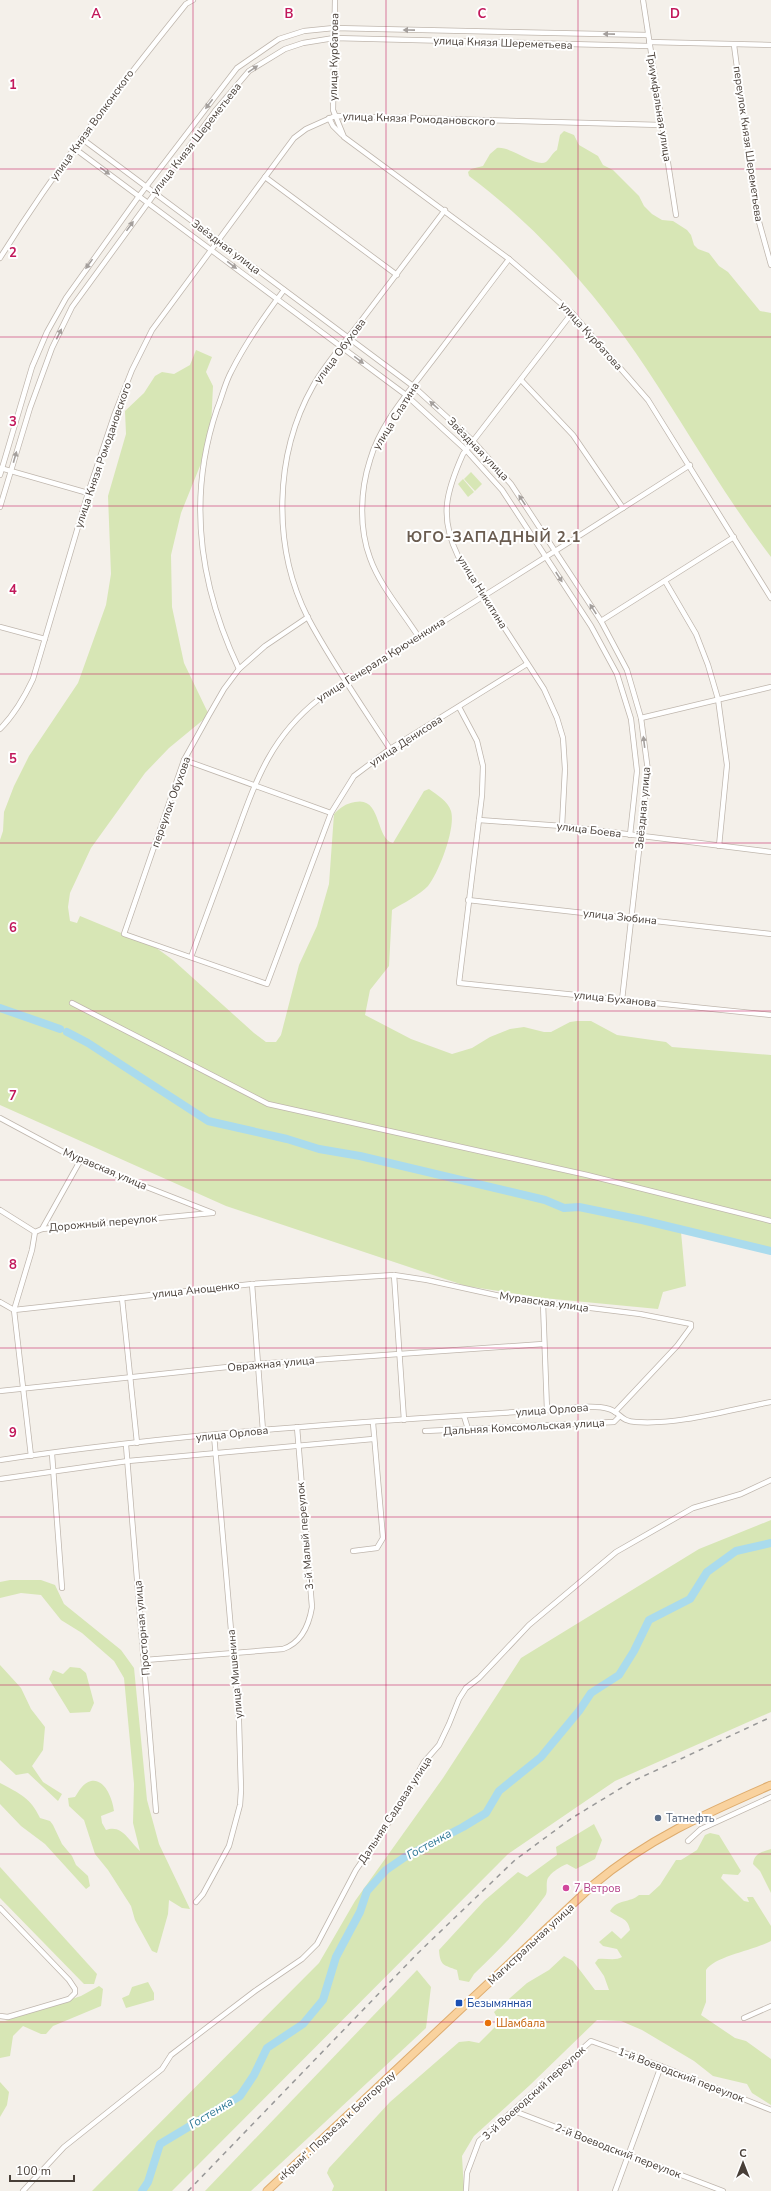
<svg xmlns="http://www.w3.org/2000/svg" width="771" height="2191" font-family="'Nunito Sans',sans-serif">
  <rect width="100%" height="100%" fill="#f4f0ea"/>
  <g fill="#d7e6b5">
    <path d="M 564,131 L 574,135 L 579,145 L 598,156 L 603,165 L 613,170 L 639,196 L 644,206 L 652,214 L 662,220 L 673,221 L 687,230 L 691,235 L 694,245 L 698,249 L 709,253 L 719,266 L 728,272 L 760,311 L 771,313 L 771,557 C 725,497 688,431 646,368 C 598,296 539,228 469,176 L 468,172 L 471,169 L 483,166 L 490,154 L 497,148 C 511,146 536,168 546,162 C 550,159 552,153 557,150 L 560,135 Z"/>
    <path d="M 196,350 L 212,357 L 206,372 L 213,386 L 211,428 L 204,456 L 181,513 L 171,555 L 172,607 L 184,663 L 209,715 L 169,748 L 145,773 L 91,848 L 70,893 L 68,907 L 70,921 L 77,923 L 80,916 L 155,947 L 173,960 L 254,1033 L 266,1042 L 276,1042 L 281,1035 L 299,965 L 317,926 L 329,884 L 334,814 C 341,807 345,804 355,802 C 382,796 375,839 393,843 L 424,791 L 429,789 C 437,795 448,801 451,811 C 456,828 439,872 428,886 C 421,894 402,904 392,910 L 389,966 L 370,990 L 365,1015 L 411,1039 L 452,1054 L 472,1048 L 490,1037 L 510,1029 L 524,1027 L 544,1032 L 551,1032 L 570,1022 L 577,1021 L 591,1021 L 617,1035 L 666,1042 L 672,1047 L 771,1055 L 771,1250 L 681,1232 L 686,1286 L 663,1292 L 658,1309 L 543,1298 L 466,1286 L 226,1206 L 0,1105 L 0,840 L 3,831 L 4,812 L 14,786 L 29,756 L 78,683 L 106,605 L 111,574 L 108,496 L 126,434 L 125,411 L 144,393 L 155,376 L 162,372 L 174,374 L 190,365 Z"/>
    <polygon points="471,472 482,484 475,491 464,479"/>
    <polygon points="463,479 474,492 468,497 458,484"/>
    <polygon points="771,1520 771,1712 615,1781 508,1854 172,2191 92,2191 319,1963 355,1901 443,1778 521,1658 699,1549"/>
    <path d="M 10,1580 L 41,1580 L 55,1585 L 64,1604 L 121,1650 L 134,1668 L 147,1800 L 159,1844 L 190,1909 L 182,1908 L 169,1900 L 168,1914 L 157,1953 L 152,1951 L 135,1920 L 131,1906 L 108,1870 L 95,1854 L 84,1820 L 69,1806 L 68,1798 L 75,1797 C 79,1791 83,1783 91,1781 C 105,1778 113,1800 114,1811 L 101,1816 L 102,1823 L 106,1830 C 122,1824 129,1841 140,1851 L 133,1823 L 134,1784 L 124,1678 L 114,1661 L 82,1633 L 61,1620 L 41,1595 L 21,1593 L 0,1598 L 0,1582 Z"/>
    <polygon points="0,1665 21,1688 31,1709 45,1727 43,1750 32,1766 43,1782 62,1794 58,1801 28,1773 16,1775 0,1760"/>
    <polygon points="70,1667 80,1668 86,1673 94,1703 90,1712 70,1713 49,1679 53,1670 63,1674"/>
    <path d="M 0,1783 C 19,1793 31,1798 40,1818 L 50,1821 L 53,1825 L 62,1844 L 72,1856 L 76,1865 L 88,1876 L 90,1886 L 86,1889 L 45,1844 L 21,1826 L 0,1804 Z"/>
    <path d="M 594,1824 L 602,1840 L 595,1859 L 576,1869 L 567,1864 C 561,1866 548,1874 547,1881 C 546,1886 548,1892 545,1896 C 524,1925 500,1949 474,1974 L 469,1982 L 459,1980 L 457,1970 C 444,1965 440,1966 439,1950 L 484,1901 L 518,1872 L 527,1877 L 557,1855 L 556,1847 Z"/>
    <path d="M 710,1833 L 719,1835 L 741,1871 L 738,1875 L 723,1874 L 721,1878 L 744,1901 L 749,1902 L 747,1897 L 753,1897 L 771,1926 L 771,1941 C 755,1950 715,1956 706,1970 L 706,2002 L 701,2015 L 735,2038 L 746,2041 L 771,2059 L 771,2105 L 752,2093 L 747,2084 L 713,2076 L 694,2061 L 642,2030 L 621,2021 L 597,2020 L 530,2085 L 474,2136 L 462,2156 L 464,2191 L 332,2191 L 334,2186 L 327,2173 L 329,2168 L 390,2102 L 459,2042 L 469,2041 L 479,2043 L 497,2025 L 499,2021 L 494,2012 L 527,1983 L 549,1970 L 564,1956 L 573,1961 L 595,1990 L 609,1990 L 604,1976 L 595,1963 L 598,1959 C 606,1958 616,1961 622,1957 L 617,1949 L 603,1946 L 599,1942 L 612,1931 L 621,1939 L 630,1930 C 628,1917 618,1918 610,1911 C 617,1899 630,1903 639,1895 L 649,1895 L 660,1885 L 676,1860 L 681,1860 L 697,1850 L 705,1835 Z"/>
    <path d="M 771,1849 L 771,1893 L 760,1871 L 753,1864 C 754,1853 762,1852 771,1849 Z"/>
    <polygon points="0,1867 97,1974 94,1984 84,1984 0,1898"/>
    <polygon points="417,1970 431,1987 426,2028 251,2191 205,2191"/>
    <polygon points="148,1982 154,1993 154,2000 126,2008 122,1998 129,1995 132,1987"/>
    <polygon points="99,1986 103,1989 101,2006 53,2026 46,2034 41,2034 23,2026 13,2036 10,2056 0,2058 0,2021 5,2021 81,1996"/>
    <polygon points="0,2082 9,2092 7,2105 0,2117"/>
  </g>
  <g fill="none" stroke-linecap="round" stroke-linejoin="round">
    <g stroke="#aadbed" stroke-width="8">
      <polyline points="0,1008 60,1029"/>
      <polyline points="67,1032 88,1043 208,1121 287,1139 319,1149 360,1156 545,1200 564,1208 579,1207 642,1220 771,1251"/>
      <polyline points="142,2191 148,2182 160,2144 240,2096 254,2075 267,2048 303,2024 323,2000 336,1957 360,1912 367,1891 386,1870 405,1857 463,1827 486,1813 499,1791 541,1757 579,1711 591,1693 619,1675 634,1651 649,1620 690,1599 707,1572 736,1551 771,1543"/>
    </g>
    <g stroke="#bfb6ad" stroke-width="6">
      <g id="street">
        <polyline points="335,0 333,110 344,137 509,259 572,313 648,400 771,598"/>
        <polyline points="643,0 676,215"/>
        <polyline points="649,42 771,45"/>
        <polyline points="734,45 756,211 771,265"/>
        <polyline points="329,118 333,126 342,135"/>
        <polyline points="81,138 413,386 473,441 511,484 601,621 627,670 641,718 648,771 622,1000"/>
        <polyline points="74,148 406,395 466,450 502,490 591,626 617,674 631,719 637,771 630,835"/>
        <polyline points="265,177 397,275"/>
        <path d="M 0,258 C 56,168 120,86 186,4 L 193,0"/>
        <polyline points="521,380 573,435 623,508"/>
        <polyline points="0,468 88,493"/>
        <polyline points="0,475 32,367 47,332 66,298 139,196 237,68 279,39 304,31 334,28 648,35"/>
        <polyline points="0,507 30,408 52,348 72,307 215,111 249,71 285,49 303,43 334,38 649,46"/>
        <polyline points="665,581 696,634 708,665 718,699 727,765 719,846"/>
        <polyline points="308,617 265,646 239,669 224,689 209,715 184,760 124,934 267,984 331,813 354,776 390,749 527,664"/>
        <polyline points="601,621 734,537"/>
        <polyline points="0,627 45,639"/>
        <path d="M 418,636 C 402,611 380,586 370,558 C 359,528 360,491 370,460 C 380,425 407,394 429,365 C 456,330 482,294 509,259"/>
        <path d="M 239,669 C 199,585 187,498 217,409 C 222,397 225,383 231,372 C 245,344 265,315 284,290"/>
        <polyline points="459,707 477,741 483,766 482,795 459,983 771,1015"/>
        <polyline points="641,718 771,687"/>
        <path d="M 0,729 C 15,714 24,698 33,679 L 88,493 L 115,413 L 132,370 L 152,330 L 294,138 L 306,129 L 335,116 L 661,125"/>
        <path d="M 390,749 C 362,706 332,663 308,618 C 272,547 274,455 313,386 C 326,363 345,342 361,321 C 389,284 417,247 445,210"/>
        <polyline points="184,760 331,813"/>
        <polyline points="479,820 562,826 771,852"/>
        <path d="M 562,826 L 565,769 L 563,738 L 557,718 L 544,689 L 458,556 C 439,517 446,492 463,454 L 572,313"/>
        <polyline points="468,900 771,934"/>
        <path d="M 191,957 C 205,920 218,883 232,846 C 254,787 267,740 319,699 C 443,622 567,544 690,465"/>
        <polyline points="72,1003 268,1104 587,1175 771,1221"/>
        <polyline points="0,1118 80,1161 213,1213"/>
        <polyline points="0,1210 35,1232 42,1229 212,1213"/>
        <polyline points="42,1229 80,1161"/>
        <polyline points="394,1275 404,1420"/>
        <polyline points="252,1284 263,1431"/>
        <polyline points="122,1298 137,1443"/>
        <polyline points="0,1302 14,1310 252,1284 394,1275 427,1280 509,1298 640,1314 691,1324 691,1327 677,1346 615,1412"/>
        <polyline points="543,1303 547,1410"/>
        <polyline points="0,1391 256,1364 543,1344"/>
        <polyline points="464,1416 468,1429"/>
        <polyline points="425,1431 614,1422 619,1417"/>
        <polyline points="126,1445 156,1811"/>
        <polyline points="52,1454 62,1588"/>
        <polyline points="31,1456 14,1310 32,1250 35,1232"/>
        <path d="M 0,1460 C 182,1433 367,1421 550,1410 C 568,1409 592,1404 609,1409 C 620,1412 621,1422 636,1422 C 679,1425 728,1410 771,1402"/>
        <polyline points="0,1479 128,1461 373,1439"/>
        <polyline points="353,1551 377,1548 383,1538 373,1423"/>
        <path d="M 145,1660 L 283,1649 C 301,1643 309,1625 312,1607 L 297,1427"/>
        <polyline points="688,1841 701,1829 771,1797"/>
        <polyline points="196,1902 203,1894 229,1846 240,1805 241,1790 239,1722 214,1435"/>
        <polyline points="0,1908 69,1980 75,1989 75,1993 69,1999 8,2017 0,2016"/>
        <polyline points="744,2018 771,2006"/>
        <polyline points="514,2111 723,2191"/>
        <polyline points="23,2191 64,2147 162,2069 171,2055 255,1991 302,1959 317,1944 356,1870 400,1806 424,1762 439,1745 449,1724 459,1699 466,1688 479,1678 529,1625 616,1552 693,1508 741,1494 771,1480"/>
        <polyline points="466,2191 467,2173 479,2141 591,2041 661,2066 771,2110"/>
        <polyline points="615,2191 661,2066"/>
      </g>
    </g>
    <g stroke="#deac6e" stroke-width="9">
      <path id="primary" d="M 267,2191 L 593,1885 C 647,1839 707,1813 771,1785"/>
    </g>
    <use href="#street" stroke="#fff" stroke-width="4.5"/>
    <use href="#primary" stroke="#f9d29e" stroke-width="7"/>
    <polyline stroke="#989898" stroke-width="1.5" stroke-dasharray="5 5" stroke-linecap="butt" points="188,2191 418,1953 515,1860 572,1818 631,1782 771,1717"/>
  </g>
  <defs><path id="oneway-solid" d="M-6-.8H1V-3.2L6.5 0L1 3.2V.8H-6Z"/></defs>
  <g fill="#a49f9c">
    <use href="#oneway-solid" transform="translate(409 30) rotate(-179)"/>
    <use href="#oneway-solid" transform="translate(609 34) rotate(-179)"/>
    <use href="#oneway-solid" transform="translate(253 69) rotate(-35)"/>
    <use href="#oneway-solid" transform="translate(209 104) rotate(127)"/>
    <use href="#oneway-solid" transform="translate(105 171) rotate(36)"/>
    <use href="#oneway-solid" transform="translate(130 226) rotate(-54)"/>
    <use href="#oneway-solid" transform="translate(89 264) rotate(126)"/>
    <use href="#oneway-solid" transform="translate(232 265) rotate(37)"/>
    <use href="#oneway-solid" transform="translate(59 334) rotate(-64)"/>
    <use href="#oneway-solid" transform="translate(359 360) rotate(37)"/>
    <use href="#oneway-solid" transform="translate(434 405) rotate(-138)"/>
    <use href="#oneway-solid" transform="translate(15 457) rotate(-74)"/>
    <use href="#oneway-solid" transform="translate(522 500) rotate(-124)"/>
    <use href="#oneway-solid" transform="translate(559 577) rotate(57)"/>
    <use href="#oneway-solid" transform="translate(593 609) rotate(-123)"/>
    <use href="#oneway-solid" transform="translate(644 742) rotate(-97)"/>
  </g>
  <path fill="none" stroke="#c2185b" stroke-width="1" stroke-opacity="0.55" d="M 193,0 L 193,2191M 386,0 L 386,2191M 578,0 L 578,2191M 0,169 L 771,169M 0,337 L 771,337M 0,506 L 771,506M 0,674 L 771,674M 0,843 L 771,843M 0,1011 L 771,1011M 0,1180 L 771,1180M 0,1348 L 771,1348M 0,1517 L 771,1517M 0,1685 L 771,1685M 0,1854 L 771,1854M 0,2022 L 771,2022"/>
  <circle fill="#5c6f8a" stroke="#fff" stroke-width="1.5" cx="658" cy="1818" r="4"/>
  <circle fill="#d1479c" stroke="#fff" stroke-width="1.5" cx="566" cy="1888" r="4"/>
  <rect fill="#1a4fb4" stroke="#fff" stroke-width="1.5" x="455" y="1999" width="8" height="8" rx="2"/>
  <circle fill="#e8710a" stroke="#fff" stroke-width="1.5" cx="488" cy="2023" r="4"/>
  <g text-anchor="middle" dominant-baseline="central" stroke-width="4" stroke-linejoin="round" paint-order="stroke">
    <g font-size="11" fill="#483f38" stroke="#fff">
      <text transform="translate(503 43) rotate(2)">улица Князя Шереметьева</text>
      <text transform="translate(334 57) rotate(-89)">улица Курбатова</text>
      <text transform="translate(659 107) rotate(81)">Триумфальная улица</text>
      <text transform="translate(419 119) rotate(2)">улица Князя Ромодановского</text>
      <text transform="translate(92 125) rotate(-54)">улица Князя Волконского</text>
      <text transform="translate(196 139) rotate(-52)">улица Князя Шереметьева</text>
      <text transform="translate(748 144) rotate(82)">переулок Князя Шереметьева</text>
      <text transform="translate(226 247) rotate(37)">Звёздная улица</text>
      <text transform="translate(591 336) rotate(48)">улица Курбатова</text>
      <text transform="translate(340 351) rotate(-53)">улица Обухова</text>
      <text transform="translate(396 416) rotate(-58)">улица Слатина</text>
      <text transform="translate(478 449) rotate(46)">Звёздная улица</text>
      <text transform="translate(103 455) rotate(-71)">улица Князя Ромодановского</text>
      <text transform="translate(482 592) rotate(58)">улица Никитина</text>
      <text transform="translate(381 660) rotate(-32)">улица Генерала Крюченкина</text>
      <text transform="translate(406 741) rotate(-33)">улица Денисова</text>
      <text transform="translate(171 802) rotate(-70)">переулок Обухова</text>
      <text transform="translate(643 808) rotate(-85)">Звёздная улица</text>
      <text transform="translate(589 830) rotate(7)">улица Боева</text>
      <text transform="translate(620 917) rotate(6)">улица Зюбина</text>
      <text transform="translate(615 999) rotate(6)">улица Буханова</text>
      <text transform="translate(105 1169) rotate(23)">Муравская улица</text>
      <text transform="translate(103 1223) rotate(-5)">Дорожный переулок</text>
      <text transform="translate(196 1290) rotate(-6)">улица Анощенко</text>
      <text transform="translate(544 1302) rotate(8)">Муравская улица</text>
      <text transform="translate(271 1364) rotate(-5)">Овражная улица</text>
      <text transform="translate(552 1410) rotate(-4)">улица Орлова</text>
      <text transform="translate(524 1427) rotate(-3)">Дальняя Комсомольская улица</text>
      <text transform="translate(232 1434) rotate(-6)">улица Орлова</text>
      <text transform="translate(305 1536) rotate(-95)">3-й Малый переулок</text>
      <text transform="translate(142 1628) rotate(-95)">Просторная улица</text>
      <text transform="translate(235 1674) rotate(-95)">улица Мишенина</text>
      <text transform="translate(395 1810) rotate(-57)">Дальняя Садовая улица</text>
      <text transform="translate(531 1944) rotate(-43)">Магистральная улица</text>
      <text transform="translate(681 2075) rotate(21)">1-й Воеводский переулок</text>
      <text transform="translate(534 2093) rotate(-42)">3-й Воеводский переулок</text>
      <text transform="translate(337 2126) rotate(-43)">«Крым“. Подъезд к Белгороду</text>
      <text transform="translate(618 2151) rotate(21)">2-й Воеводский переулок</text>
    </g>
    <g font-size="11" fill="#4e5e75" stroke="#fff" text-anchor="start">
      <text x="666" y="1818">Татнефть</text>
    </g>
    <g font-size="11" fill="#b23c85" stroke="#fff" text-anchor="start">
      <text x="574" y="1888">7 Ветров</text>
    </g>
    <g font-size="11" fill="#164399" stroke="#fff" text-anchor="start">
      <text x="467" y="2003">Безымянная</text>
    </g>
    <g font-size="11" fill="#c56008" stroke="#fff" text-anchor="start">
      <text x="496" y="2023">Шамбала</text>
    </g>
    <g font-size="12" font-style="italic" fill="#307a97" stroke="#fff">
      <text transform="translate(429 1844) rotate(-29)">Гостенка</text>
      <text transform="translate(211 2113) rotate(-31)">Гостенка</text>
    </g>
    <g font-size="15" font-weight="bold" letter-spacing="1" fill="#6a5c50" stroke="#fff">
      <text x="494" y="537">ЮГО-ЗАПАДНЫЙ 2.1</text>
    </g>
  </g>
  <g font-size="13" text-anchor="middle" font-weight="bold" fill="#c2185b" stroke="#fff" stroke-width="4" stroke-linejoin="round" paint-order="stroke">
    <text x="96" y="18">A</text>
    <text x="289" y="18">B</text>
    <text x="482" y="18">C</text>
    <text x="675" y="18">D</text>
    <text x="13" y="89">1</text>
    <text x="13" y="257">2</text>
    <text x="13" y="426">3</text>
    <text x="13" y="594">4</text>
    <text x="13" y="763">5</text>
    <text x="13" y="932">6</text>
    <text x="13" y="1100">7</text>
    <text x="13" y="1269">8</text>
    <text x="13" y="1437">9</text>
  </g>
  <g transform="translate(743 2163)" stroke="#ffffff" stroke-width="3" paint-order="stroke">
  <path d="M0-3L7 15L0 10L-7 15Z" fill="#483f38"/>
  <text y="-6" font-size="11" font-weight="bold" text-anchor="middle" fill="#483f38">С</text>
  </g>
  <path d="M10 2175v6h64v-6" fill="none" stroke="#483f38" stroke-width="2"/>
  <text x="16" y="2175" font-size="12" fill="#483f38" stroke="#ffffff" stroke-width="3" paint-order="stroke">100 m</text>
</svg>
